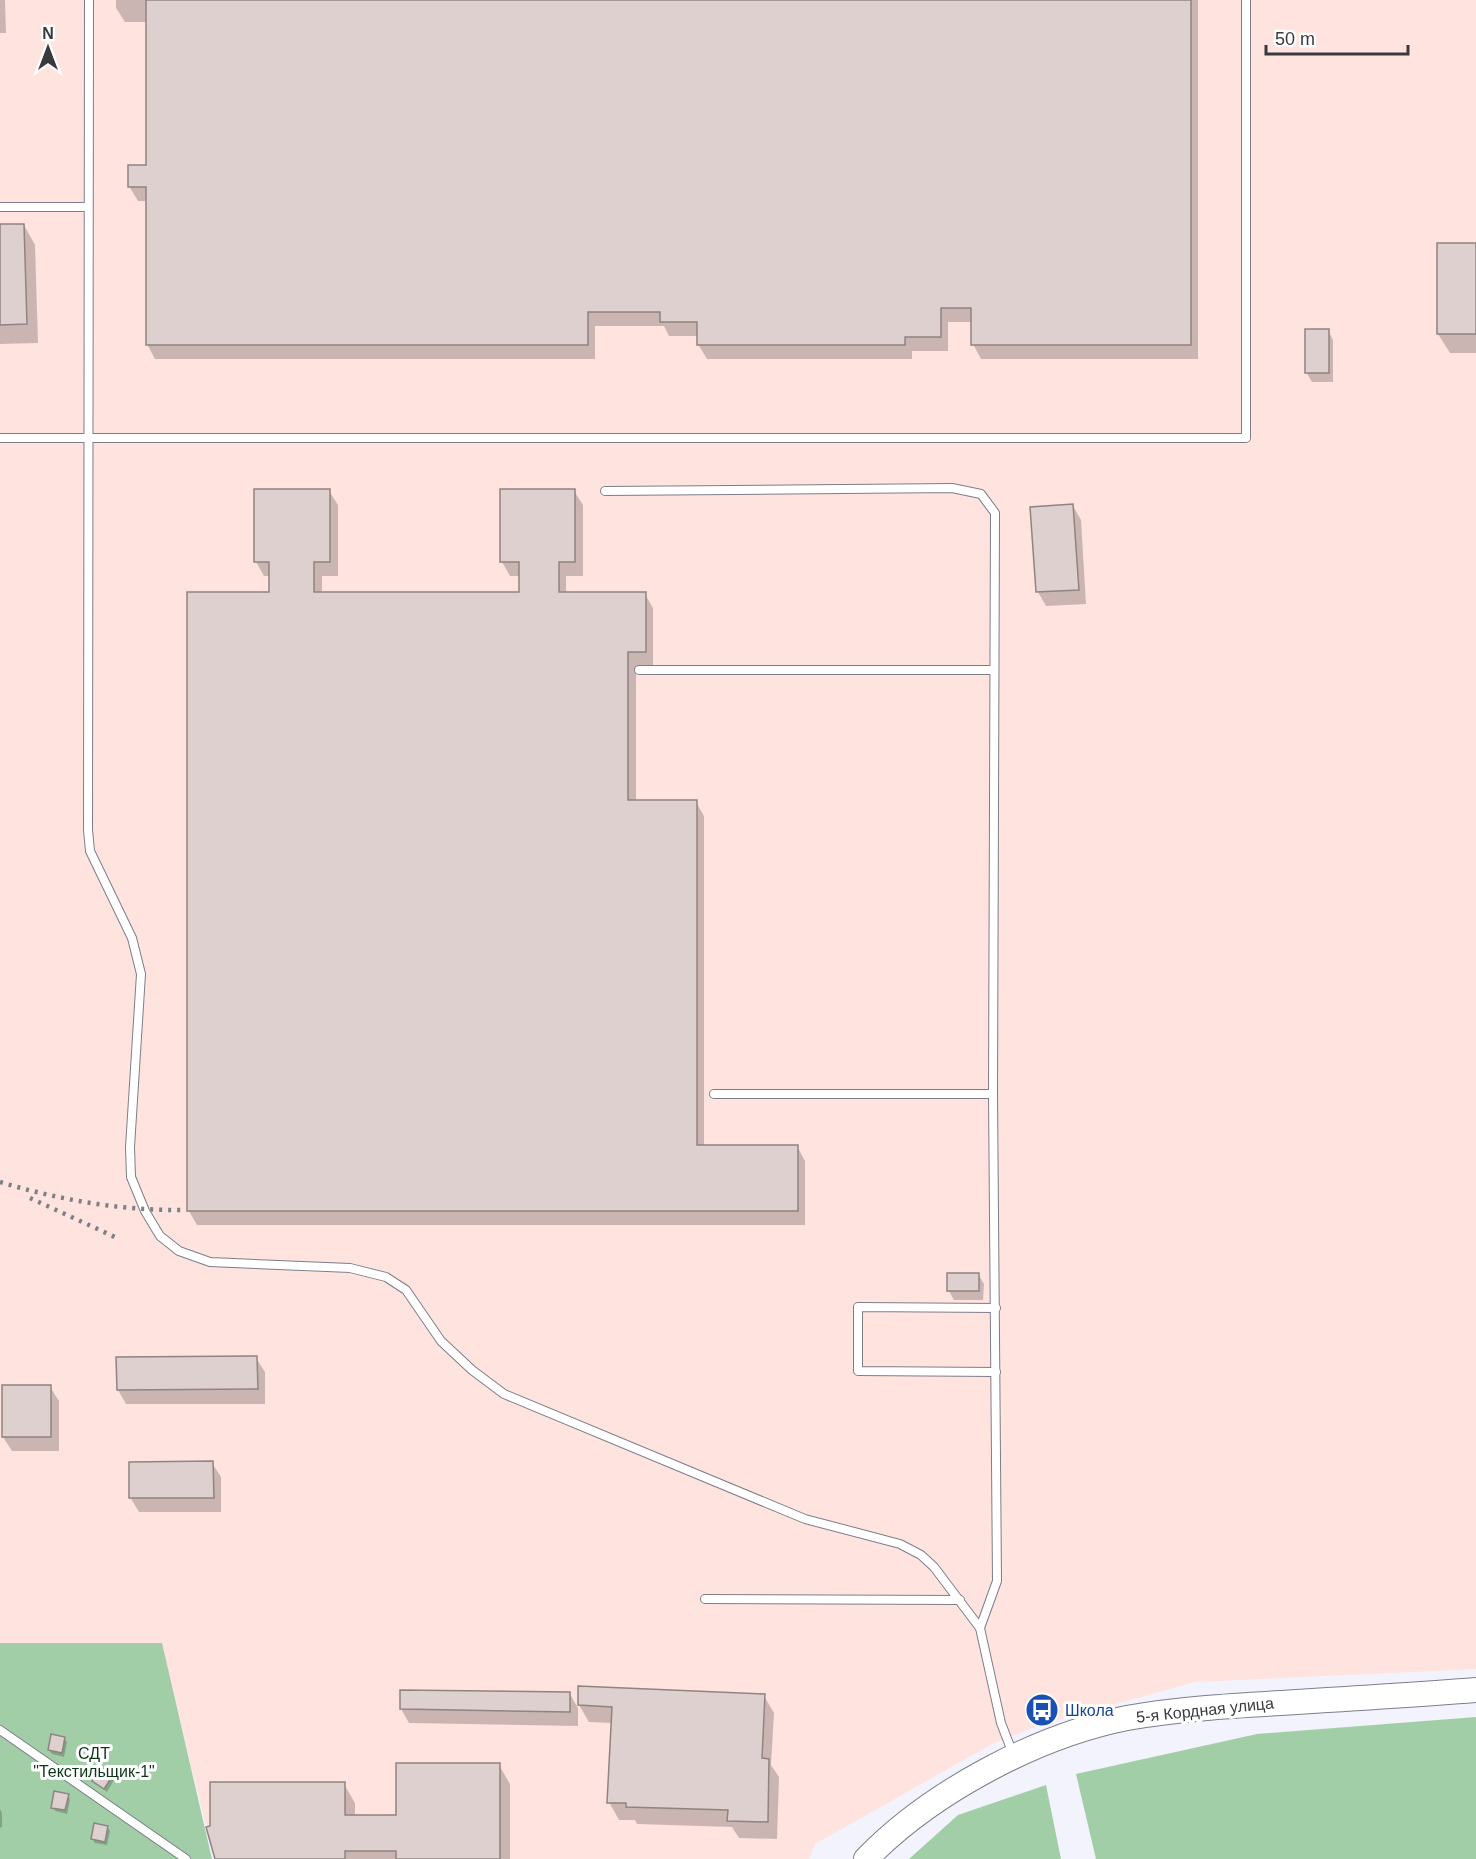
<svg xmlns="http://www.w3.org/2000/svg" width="1476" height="1859" font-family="Arial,sans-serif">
  <rect width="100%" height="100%" fill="#f2f3fd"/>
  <polygon fill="#fee3df" points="0,0 1476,0 1476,1669 1195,1682 1040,1725 992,1744 815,1844 809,1859 214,1859 162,1648 0,1646"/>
  <g fill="#a2cea7">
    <polygon points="0,1643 162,1643 212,1859 0,1859"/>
    <polygon points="1476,1717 1476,1859 1096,1859 1076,1774 1257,1734"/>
    <polygon points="1046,1785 1061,1859 909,1859 958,1815"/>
  </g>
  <g fill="#0003">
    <polygon points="0,0 5,0 6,33 0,33"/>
    <polygon points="116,0 1198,0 1198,359 981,359 973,344 973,322 948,322 948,351 912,351 912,359 707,359 698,344 698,336 669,336 664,326 595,326 595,359 155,359 147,344 147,201 138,201 129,186 147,166 147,22 125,22 116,8"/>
    <polygon points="24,225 35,245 38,343 0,344 0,226"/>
    <polygon points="1476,245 1476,353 1450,353 1438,334"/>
    <polygon points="1328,330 1333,340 1333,382 1312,382 1306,372"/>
    <polygon points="329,491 338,505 338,576 322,576 322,594 520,594 520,576 510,576 502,562 574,491 583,505 583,576 566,576 566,594 645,594 653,608 653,666 636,666 636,802 696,802 704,816 704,1146 797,1146 805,1161 805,1225 197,1225 189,1211 270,594 270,576 264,576 256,562"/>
    <polygon points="1073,506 1081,520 1086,604 1046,606 1038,592"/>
    <polygon points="978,1274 984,1284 983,1300 954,1300 949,1291"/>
    <polygon points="256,1358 265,1372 265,1404 126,1404 118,1390"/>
    <polygon points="50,1387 59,1401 59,1451 12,1451 3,1437"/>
    <polygon points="212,1463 221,1477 221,1512 139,1512 130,1497"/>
    <polygon points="570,1694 578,1708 578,1726 409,1723 401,1709"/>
    <polygon points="764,1696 774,1713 771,1765 779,1777 777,1839 739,1838 732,1827 637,1824 635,1820 619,1820 609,1802 613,1723 589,1722 579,1705"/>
    <polygon points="64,1738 67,1742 64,1757 52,1754 49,1750"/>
    <polygon points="499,1765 510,1784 510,1859 216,1859 344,1784 355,1803 355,1816 397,1816"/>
    <polygon points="112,1776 114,1780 107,1792 93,1781"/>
    <polygon points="68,1795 70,1800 67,1814 55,1811 53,1807"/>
    <polygon points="0,1809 2,1813 2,1827 0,1828"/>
    <polygon points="107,1827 110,1831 107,1845 95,1843 92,1839"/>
  </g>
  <g fill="#ded0cf" stroke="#908381" stroke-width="1.5">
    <polygon points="146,0 1191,0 1191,345 971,345 971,308 941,308 941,337 905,337 905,345 697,345 697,322 660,322 660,312 588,312 588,345 146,345 146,187 128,187 128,165 146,165"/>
    <polygon points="0,224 24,224 27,324 0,325"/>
    <rect x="1437" y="243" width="39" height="91"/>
    <rect x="1305" y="329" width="24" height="44"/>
    <polygon points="254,489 330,489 330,562 314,562 314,592 519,592 519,562 500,562 500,489 575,489 575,562 559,562 559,592 646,592 646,652 628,652 628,800 697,800 697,1145 798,1145 798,1211 187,1211 187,592 269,592 269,562 254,562"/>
    <polygon points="1073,504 1079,590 1036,592 1030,507"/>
    <rect x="947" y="1273" width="32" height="18"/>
    <polygon points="257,1356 258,1389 117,1390 116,1357"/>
    <rect x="2" y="1385" width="49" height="52"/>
    <polygon points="213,1461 214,1498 129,1498 129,1462"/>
    <polygon points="578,1686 765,1694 762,1758 769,1759 768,1822 727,1821 728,1810 626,1807 626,1803 607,1803 612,1707 578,1705"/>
    <polygon points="400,1690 570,1692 570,1712 400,1709"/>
    <polygon points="51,1734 65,1737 62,1753 48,1750"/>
    <polygon points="396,1763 500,1763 500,1859 396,1859 396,1851 345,1851 345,1859 215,1859 206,1827 210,1826 210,1782 345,1782 345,1815 396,1815"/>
    <polygon points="101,1767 113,1775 104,1789 92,1781"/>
    <polygon points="54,1791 69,1794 65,1810 51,1808"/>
    <polygon points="94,1823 108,1826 105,1842 91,1839"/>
  </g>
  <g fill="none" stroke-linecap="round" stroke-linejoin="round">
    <g stroke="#7d7e89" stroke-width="10">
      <g id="lane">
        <polyline points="89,0 88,830 90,851 132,938 141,974 130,1147 131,1177 145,1211 160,1236 179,1251 210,1262 350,1268 386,1277 406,1290 441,1341 472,1370 504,1394 805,1519 900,1544 921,1555 934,1567 980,1628 1001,1723 1013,1754"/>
        <polyline points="0,207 88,207"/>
        <polyline points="0,438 1246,438 1246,0"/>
        <polyline points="605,491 952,488 981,494 995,513 993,1094 997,1581 980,1628"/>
        <polyline points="639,670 994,670"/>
        <polyline points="714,1094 993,1094"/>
        <polyline points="996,1308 858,1307 858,1371 996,1372"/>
        <polyline points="705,1599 960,1600"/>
        <polyline points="0,1730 186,1859"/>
      </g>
    </g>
    <g stroke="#7d7e89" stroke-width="26">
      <path id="secondary" d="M 866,1859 C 930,1793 1036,1736 1127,1718 C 1178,1709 1229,1706 1281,1703 C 1346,1699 1411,1695 1476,1690"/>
    </g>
    <use href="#lane" stroke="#fff" stroke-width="8"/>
    <use href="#secondary" stroke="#fff" stroke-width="24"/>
    <g stroke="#7e7f85" stroke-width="4.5" stroke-dasharray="3 6" stroke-linecap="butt">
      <path d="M 0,1182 C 60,1200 122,1211 185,1210"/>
      <polyline points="30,1198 117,1238"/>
    </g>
  </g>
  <defs>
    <g id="bus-disc" transform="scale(1.725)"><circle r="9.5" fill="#1a4fb4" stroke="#fff"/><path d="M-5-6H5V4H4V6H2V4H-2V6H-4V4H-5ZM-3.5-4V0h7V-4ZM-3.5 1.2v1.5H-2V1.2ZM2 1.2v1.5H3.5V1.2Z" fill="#fff"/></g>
  </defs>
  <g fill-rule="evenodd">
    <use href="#bus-disc" x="1042" y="1710"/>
  </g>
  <g text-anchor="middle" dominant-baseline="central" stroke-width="6" stroke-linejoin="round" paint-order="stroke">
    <g font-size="16" fill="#164399" stroke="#fff" text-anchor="start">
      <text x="1065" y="1710">Школа</text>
    </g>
    <g font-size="16" fill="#393a3e" stroke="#fff">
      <text transform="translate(1205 1710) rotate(-6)">5-я Кордная улица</text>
    </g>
    <g font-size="16" fill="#0d3616" stroke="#fff">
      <text x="94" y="1753">СДТ<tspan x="94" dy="18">"Текстильщик-1"</tspan></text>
    </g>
  </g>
  <g transform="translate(48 48)" stroke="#ffffff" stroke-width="4.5" paint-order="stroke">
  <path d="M0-4.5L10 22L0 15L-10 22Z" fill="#393a3e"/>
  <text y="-9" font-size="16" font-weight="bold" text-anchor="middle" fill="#393a3e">N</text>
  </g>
  <path d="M1266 45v9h142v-9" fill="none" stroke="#393a3e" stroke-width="3"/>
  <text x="1275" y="45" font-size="18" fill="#393a3e" stroke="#ffffff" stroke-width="4.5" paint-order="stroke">50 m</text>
</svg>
